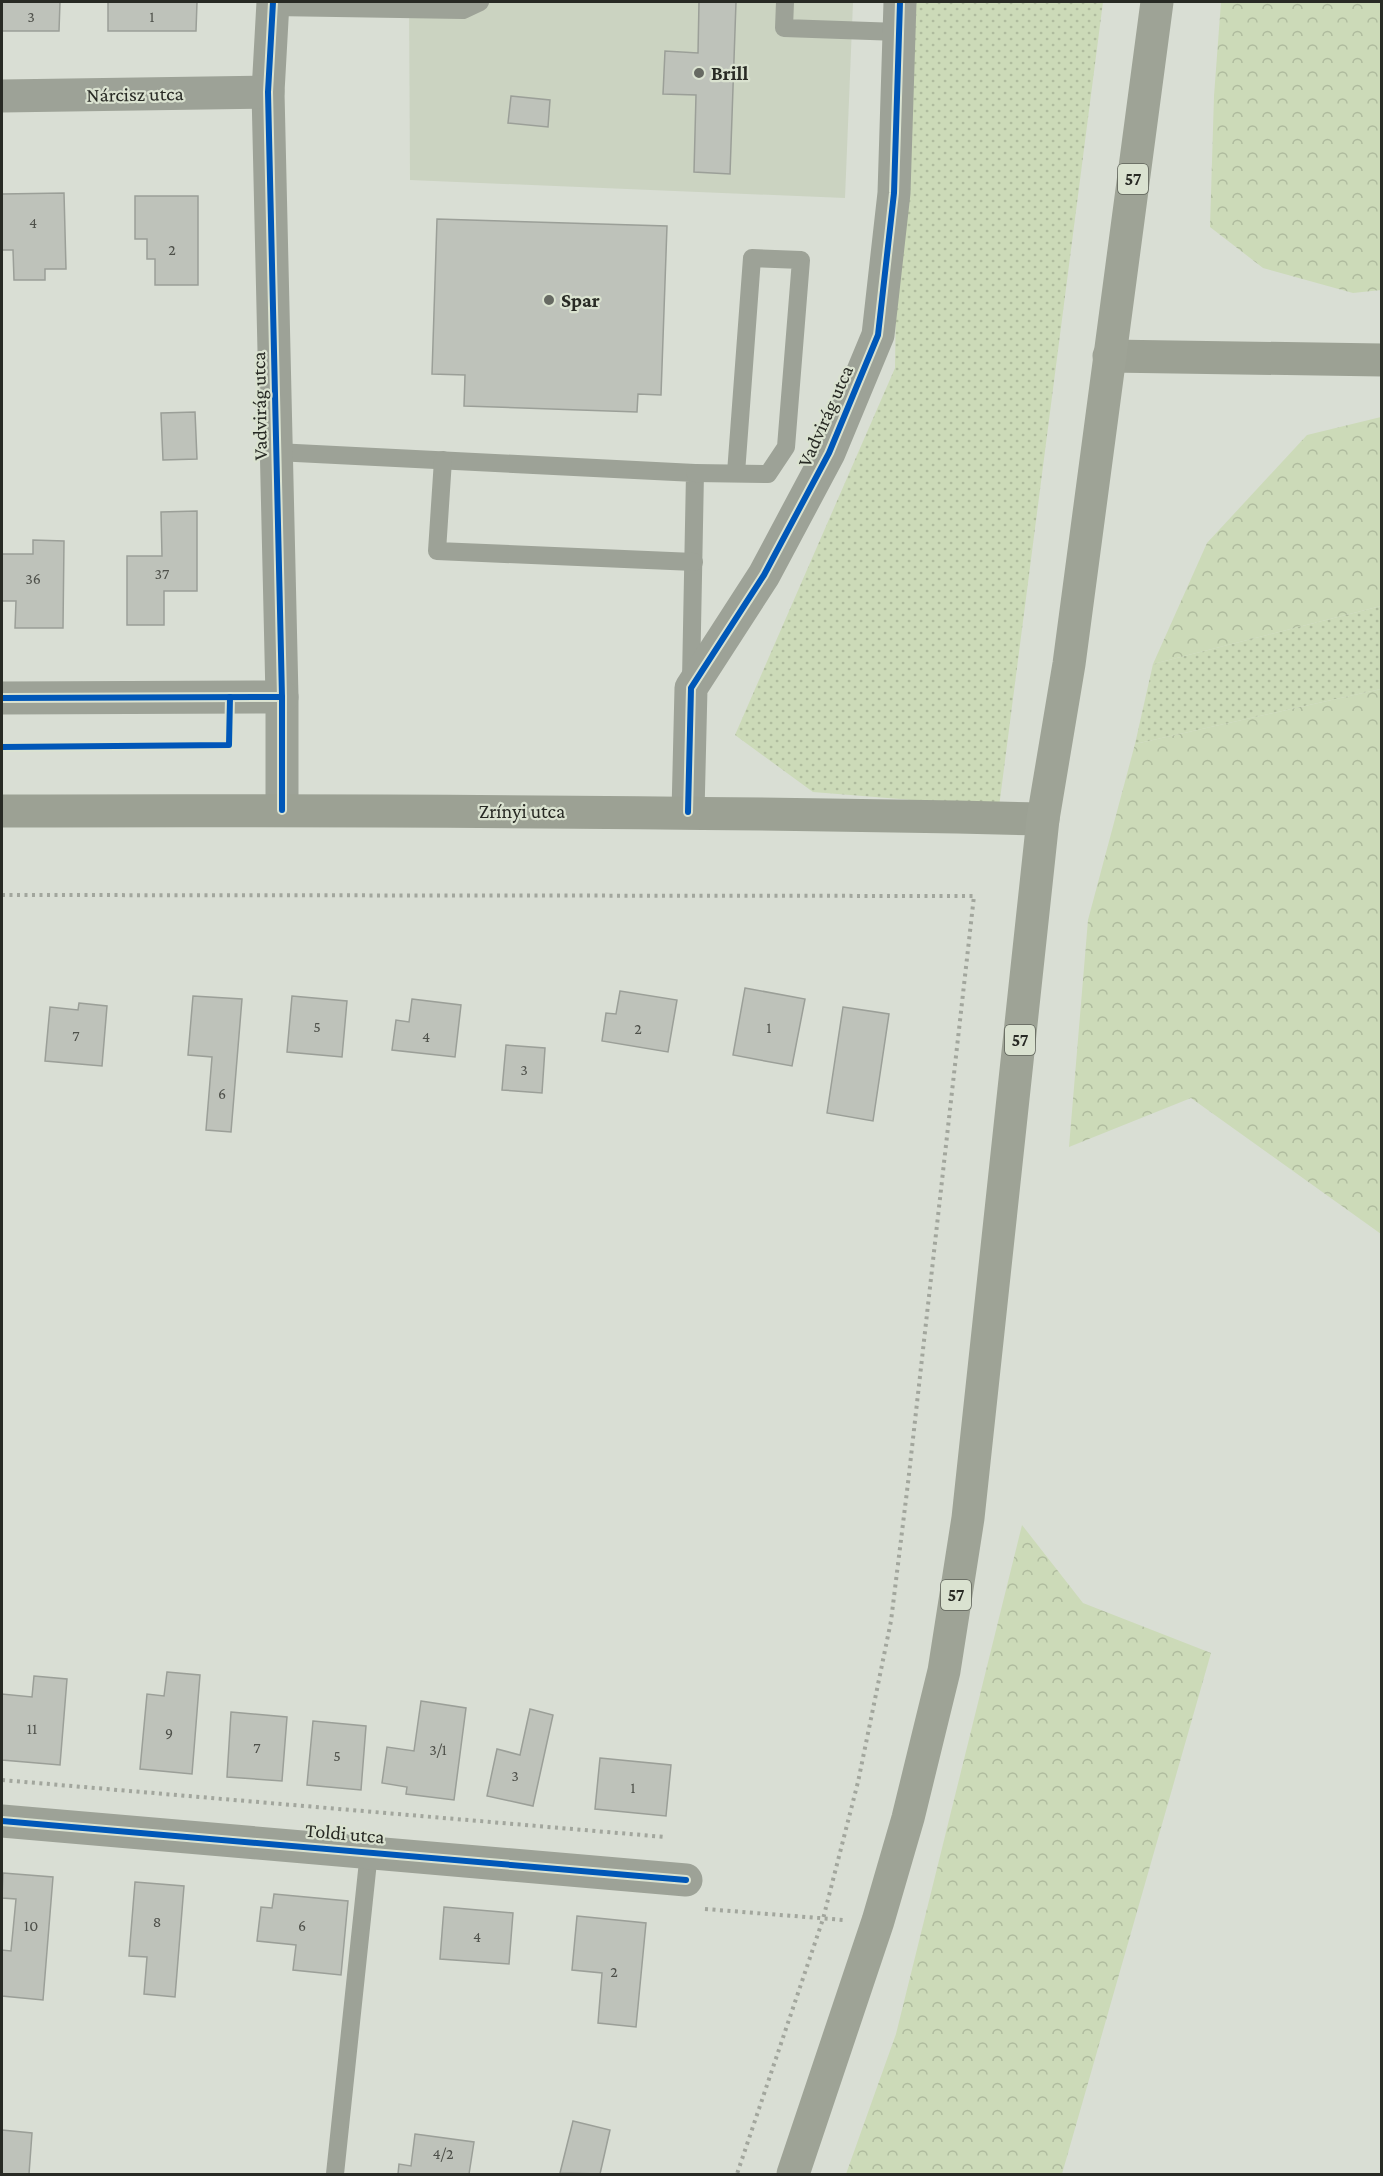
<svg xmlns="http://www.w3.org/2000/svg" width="1383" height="2176" font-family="'Crimson Pro',serif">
  <defs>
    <pattern id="grass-dots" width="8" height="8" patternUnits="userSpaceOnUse" patternTransform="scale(1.5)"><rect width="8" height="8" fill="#ccdab8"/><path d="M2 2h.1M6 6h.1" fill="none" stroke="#afbb9e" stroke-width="1.8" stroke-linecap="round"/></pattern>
    <pattern id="forest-crowns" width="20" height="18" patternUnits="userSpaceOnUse" patternTransform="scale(1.5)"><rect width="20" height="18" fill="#ccdab8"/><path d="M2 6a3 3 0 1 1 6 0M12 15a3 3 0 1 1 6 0" fill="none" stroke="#afbb9e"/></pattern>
  </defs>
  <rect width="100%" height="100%" fill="#d9ded4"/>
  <polygon fill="#cbd3c1" points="409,2 853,2 845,198 410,180"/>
  <g fill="url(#grass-dots)">
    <polygon points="900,2 1103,2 999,807 813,792 735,735 895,368"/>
    <polygon points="1381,606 1381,689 1135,744 1153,664"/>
  </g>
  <g fill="url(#forest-crowns)">
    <polygon points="1221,2 1381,2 1381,290 1353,293 1263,268 1210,227 1214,96"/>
    <polygon points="1381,417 1381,606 1153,664 1207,543 1307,435"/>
    <polygon points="1381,689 1381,1234 1191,1098 1069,1147 1088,920 1135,744"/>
    <polygon points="1022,1525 1083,1603 1211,1653 1062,2174 846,2174 896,2034"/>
  </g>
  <g fill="#bec2ba" stroke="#9b9f98" stroke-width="1.5">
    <polygon points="2,2 60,2 59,31 2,31"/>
    <polygon points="108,2 197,2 196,31 108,31"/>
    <polygon points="699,2 736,2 730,174 694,172 696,95 663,94 665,51 698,53"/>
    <polygon points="511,96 550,100 548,127 508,123"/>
    <polygon points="64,193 66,269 45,269 45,280 14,280 13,250 2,250 2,194"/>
    <polygon points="135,196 198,196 198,285 155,285 155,259 147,259 147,239 135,239"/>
    <polygon points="437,219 667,226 661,395 638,394 637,412 464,406 465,375 432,374"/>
    <polygon points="195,412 197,459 163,460 161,413"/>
    <polygon points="197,511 197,591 164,591 164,625 127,625 127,556 162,556 161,512"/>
    <polygon points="33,540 64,541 63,628 15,628 16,601 2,601 2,554 33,554"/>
    <polygon points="745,988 805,999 792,1066 733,1055"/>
    <polygon points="620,991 677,1000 668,1052 602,1041 606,1013 616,1014"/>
    <polygon points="193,996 242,999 231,1132 206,1130 212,1057 188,1055"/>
    <polygon points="292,996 347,1001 342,1057 287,1052"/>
    <polygon points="412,999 461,1005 455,1057 392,1050 396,1020 409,1022"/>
    <polygon points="79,1003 107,1006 102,1066 45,1061 50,1007 78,1010"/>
    <polygon points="843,1007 889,1014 873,1121 827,1113"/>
    <polygon points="506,1045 545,1048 542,1093 502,1090"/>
    <polygon points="167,1672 200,1675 192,1774 140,1769 147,1694 164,1696"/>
    <polygon points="34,1676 67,1679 60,1765 2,1760 2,1694 32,1697"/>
    <polygon points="421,1701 466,1708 454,1800 406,1794 407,1787 382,1783 387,1747 414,1751"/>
    <polygon points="530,1709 553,1715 533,1806 487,1796 497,1749 520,1755"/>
    <polygon points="231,1712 287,1717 282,1781 227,1777"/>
    <polygon points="313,1721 366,1726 361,1790 307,1785"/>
    <polygon points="600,1758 671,1765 666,1816 595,1809"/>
    <polygon points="3,1873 53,1877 43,2000 2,1996 2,1950 11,1951 16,1899 2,1898"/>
    <polygon points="135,1882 184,1886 175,1997 144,1994 147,1957 129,1956"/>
    <polygon points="274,1894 348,1901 341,1975 293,1970 296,1945 257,1941 261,1907 272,1908"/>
    <polygon points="444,1907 513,1913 509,1964 440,1959"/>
    <polygon points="577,1916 646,1923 636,2027 598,2023 602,1973 572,1970"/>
    <polygon points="573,2121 610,2130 600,2174 560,2173"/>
    <polygon points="2,2130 32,2133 29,2174 2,2174"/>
    <polygon points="415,2134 474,2142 469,2174 398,2174 399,2164 411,2166"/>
  </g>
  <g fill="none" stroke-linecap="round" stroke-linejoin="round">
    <g stroke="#a2a69d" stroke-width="4" stroke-dasharray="3 4.5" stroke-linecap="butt">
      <polyline points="2,895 974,896 908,1483 891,1621 858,1782 823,1919 737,2174"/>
      <polyline points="2,1780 665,1837"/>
      <polyline points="705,1909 844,1920"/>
    </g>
    <g stroke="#9da297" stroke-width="18">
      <polyline points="785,2 784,28 899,32"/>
      <polyline points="273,7 463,10 480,2"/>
      <polyline points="276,452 695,473 691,680"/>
      <polyline points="443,460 437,551 694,562"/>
      <polyline points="695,473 768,474 786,447 801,260 752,258 736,473"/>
      <polyline points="335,2174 369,1852"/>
    </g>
    <g stroke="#9da297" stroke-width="33">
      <polyline points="273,2 268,92 282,697 282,810"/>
      <polyline points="2,96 268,92"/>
      <polyline points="2,698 282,697"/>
      <polyline points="688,812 691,688 764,575 829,453 878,335 894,193 900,2"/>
      <polyline points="2,1821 686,1880"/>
    </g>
    <g stroke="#9ca194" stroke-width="33">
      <polyline points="1109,356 1382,360"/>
      <path d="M 2,811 C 349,810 696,811 1043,819"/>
    </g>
    <polyline stroke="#9ea396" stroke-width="33" points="793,2174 878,1921 908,1818 944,1671 968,1518 1043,819 1069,664 1157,2"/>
    <g stroke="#dae2d0" stroke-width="10">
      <g id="cycleway">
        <polyline points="273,2 268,92 282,697 282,810"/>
        <polyline points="2,698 282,697"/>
        <polyline points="2,747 229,745 230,697"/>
        <polyline points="688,812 691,688 764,575 829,453 878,335 894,193 900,2"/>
        <polyline points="2,1821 686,1880"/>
      </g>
    </g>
    <use href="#cycleway" stroke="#0057b8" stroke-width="6"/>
  </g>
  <g fill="#666962" stroke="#dae2d0" stroke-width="2">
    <circle cx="699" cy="73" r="6"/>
    <circle cx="549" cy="300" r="6"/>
  </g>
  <g text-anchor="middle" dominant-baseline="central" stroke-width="4.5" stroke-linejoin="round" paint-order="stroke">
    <g font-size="16" fill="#4e504a">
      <text x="31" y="16">3</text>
      <text x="152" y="16">1</text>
      <text x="33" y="222">4</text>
      <text x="172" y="249">2</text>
      <text x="162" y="573">37</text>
      <text x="33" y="578">36</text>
      <text x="317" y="1026">5</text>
      <text x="769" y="1027">1</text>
      <text x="638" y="1028">2</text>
      <text x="76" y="1035">7</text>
      <text x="426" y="1036">4</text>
      <text x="524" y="1069">3</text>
      <text x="222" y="1093">6</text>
      <text x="32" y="1728">11</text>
      <text x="169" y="1732">9</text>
      <text x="257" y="1747">7</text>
      <text x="438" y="1749">3/1</text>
      <text x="337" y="1755">5</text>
      <text x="515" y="1775">3</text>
      <text x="633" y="1787">1</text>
      <text x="157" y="1921">8</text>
      <text x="31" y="1925">10</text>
      <text x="302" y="1925">6</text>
      <text x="477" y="1936">4</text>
      <text x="614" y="1971">2</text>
      <text x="443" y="2153">4/2</text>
    </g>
    <g fill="#dae2d0" stroke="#5d6158" stroke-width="1.5">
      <rect x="1118" y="164" width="30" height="30" rx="4.5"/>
      <rect x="1005" y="1025" width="30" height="30" rx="4.5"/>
      <rect x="941" y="1580" width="30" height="30" rx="4.5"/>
    </g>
    <g font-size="18" font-weight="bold" fill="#282a24">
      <text x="1133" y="179">57</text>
      <text x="1020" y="1040">57</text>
      <text x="956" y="1595">57</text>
    </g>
    <g font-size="20" font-weight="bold" fill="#282a24" stroke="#dae2d0" text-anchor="start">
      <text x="711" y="73">Brill</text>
      <text x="561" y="300">Spar</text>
    </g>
    <g font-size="20" fill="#282a24" stroke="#dae2d0">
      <text transform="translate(135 94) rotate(-1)">Nárcisz utca</text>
      <text transform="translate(259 406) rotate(-91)">Vadvirág utca</text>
      <text transform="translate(825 416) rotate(-66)">Vadvirág utca</text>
      <text x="522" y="811">Zrínyi utca</text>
      <text transform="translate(345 1833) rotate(5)">Toldi utca</text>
    </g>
  </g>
  <rect width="1383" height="2176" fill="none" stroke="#282a24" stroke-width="6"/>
</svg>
